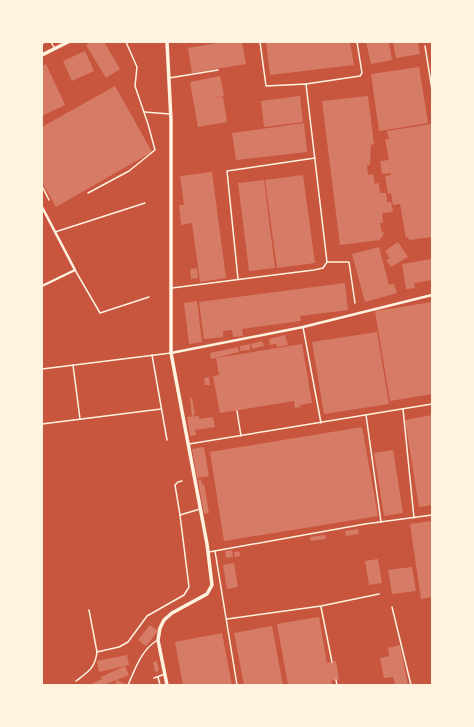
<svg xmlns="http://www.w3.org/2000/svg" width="474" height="727" font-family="Overpass,sans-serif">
  <rect width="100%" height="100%" fill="#c8553d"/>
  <g fill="#d67c66">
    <polygon points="91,42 104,42 120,69 106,78 86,45"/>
    <polygon points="223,42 242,42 246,64 192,73 188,48"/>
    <polygon points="266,42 350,42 354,65 270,75"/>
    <polygon points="366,42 389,42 392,60 371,64"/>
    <polygon points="393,42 418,42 420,54 396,58"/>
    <polygon points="85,51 94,71 72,81 63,61"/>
    <polygon points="46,64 65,105 42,116 42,66"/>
    <polygon points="419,67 428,123 379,131 371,74"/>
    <polygon points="220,76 224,96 209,99 223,97 227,122 198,127 190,82"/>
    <polygon points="115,86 152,152 56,207 42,182 42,127"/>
    <polygon points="300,96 303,122 264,127 261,101"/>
    <polygon points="368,96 374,144 371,145 370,165 367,165 368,175 373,174 375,184 379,183 380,193 386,193 387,202 391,202 393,212 382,213 383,223 380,223 382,233 385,232 380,240 340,245 322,101"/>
    <polygon points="304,123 307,152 236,160 232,133"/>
    <polygon points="431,124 432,237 409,240 408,237 406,238 400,204 393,205 391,193 388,194 385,176 391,175 391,173 382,174 380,161 389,160 385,139 389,139 387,131"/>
    <polygon points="212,172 226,278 200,282 192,223 181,225 179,205 184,205 180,176"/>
    <polygon points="303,175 315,263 277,268 265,180"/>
    <polygon points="264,180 275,268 249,271 238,183"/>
    <polygon points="398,242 408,257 391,267 386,260 390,258 385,251"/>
    <polygon points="379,247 389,285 394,284 397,293 365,302 352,254"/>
    <polygon points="432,259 432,280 414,283 415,288 406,289 402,264"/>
    <polygon points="197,268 198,278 191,279 190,269"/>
    <polygon points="345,283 348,310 300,316 301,321 242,329 243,336 233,337 232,330 223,331 223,337 204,339 199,302"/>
    <polygon points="197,301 202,342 189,344 184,303"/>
    <polygon points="432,302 432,394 390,401 375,311"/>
    <polygon points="377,332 389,404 324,414 312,342"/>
    <polygon points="285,335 288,345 277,347 276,344 270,345 269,339"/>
    <polygon points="262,341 264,346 252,349 251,344"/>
    <polygon points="250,344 250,350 240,351 240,346"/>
    <polygon points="302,344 312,403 300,405 301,407 295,408 294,401 220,413 213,376 219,375 216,358"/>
    <polygon points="238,347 239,352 211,359 210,353"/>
    <polygon points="209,377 210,385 205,385 204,378"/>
    <polygon points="190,398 192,398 195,415 192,416"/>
    <polygon points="432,415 432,505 419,507 405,420"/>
    <polygon points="199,416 199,419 213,417 215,427 195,430 196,435 190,436 187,417"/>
    <polygon points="362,427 378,516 224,541 210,452"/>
    <polygon points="204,447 209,476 197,478 192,449"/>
    <polygon points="393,450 403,513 384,516 374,453"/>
    <polygon points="201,479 202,485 204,484 209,513 204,514 198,480"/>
    <polygon points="432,521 432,597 421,599 410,524"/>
    <polygon points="358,529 359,534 346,536 345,531"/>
    <polygon points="325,535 326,539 311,541 310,537"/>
    <polygon points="232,550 233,557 226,558 225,551"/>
    <polygon points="239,551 240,556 235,557 234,552"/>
    <polygon points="378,559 382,583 369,585 365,561"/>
    <polygon points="234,563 238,587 227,589 223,565"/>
    <polygon points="412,567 416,591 392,594 388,570"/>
    <polygon points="319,617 327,663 336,661 339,679 331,681 332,685 288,685 277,624"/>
    <polygon points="150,625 158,631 146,646 138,640"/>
    <polygon points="272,626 283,685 244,685 234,633"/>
    <polygon points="222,633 232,685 183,685 175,642"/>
    <polygon points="400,645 408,685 395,685 393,677 384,678 380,658 389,656 388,648"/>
    <polygon points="127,655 129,665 99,672 97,661"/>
    <polygon points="157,661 159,671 155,672 153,662"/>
    <polygon points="125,666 129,675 104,685 89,685 102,679 101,677"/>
    <polygon points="117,680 127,685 115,685"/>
  </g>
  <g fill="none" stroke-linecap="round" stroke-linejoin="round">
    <g stroke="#fff3e0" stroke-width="1.5">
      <polyline points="51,42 55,49"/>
      <polyline points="42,44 45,42"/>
      <polyline points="425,46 432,90"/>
      <polyline points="169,78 218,70"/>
      <polyline points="306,84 360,76 362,73 357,42"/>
      <polyline points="144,112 170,114"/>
      <polyline points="42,186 49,200"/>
      <polyline points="88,193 129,171 155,150 148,124 135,86 137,67 126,42"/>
      <polyline points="55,232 145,203"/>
      <polyline points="327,262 349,262 355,303"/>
      <polyline points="75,270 100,313 149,297"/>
      <polyline points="238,279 227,171 315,158"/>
      <polyline points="172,288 314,270 323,268 327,262 306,84 266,86 260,42"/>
      <polyline points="303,327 321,423"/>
      <polyline points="152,355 167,440"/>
      <polyline points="73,365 80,419"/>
      <polyline points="42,369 171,353"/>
      <polyline points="403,409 414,518"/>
      <polyline points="237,411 241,436"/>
      <polyline points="366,415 381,522"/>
      <polyline points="42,424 161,409"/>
      <polyline points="189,444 432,404"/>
      <polyline points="180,515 175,485 178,482 182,481"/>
      <polyline points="215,551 237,685"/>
      <polyline points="209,552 365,524 432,515"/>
      <polyline points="321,607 332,662"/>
      <polyline points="392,607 411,685"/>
      <polyline points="89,610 97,652"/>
      <polyline points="227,619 321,606 379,594"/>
      <polyline points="158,677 160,685"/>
      <polyline points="154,678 165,674"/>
      <polyline points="336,680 337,685"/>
      <path d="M 76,681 C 89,671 95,668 97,652 L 119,647 L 128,642 L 147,616 L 184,595 L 189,587 L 180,515 L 200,509"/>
      <path d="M 128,685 C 135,669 141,651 156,641"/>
    </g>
    <g stroke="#fff3e0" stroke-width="2.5">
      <polyline points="42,207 75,270 42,286"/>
      <polyline points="171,353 303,327 432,295"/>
    </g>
    <g stroke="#fff3e0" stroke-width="3.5">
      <polyline points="167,42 171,120 171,353 207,544 212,585 207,594 172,613 164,620 160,628 158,640 167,685"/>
      <polyline points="42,55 68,42"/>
    </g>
  </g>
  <rect width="474" height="727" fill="none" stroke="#fff3e0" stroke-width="86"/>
</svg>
